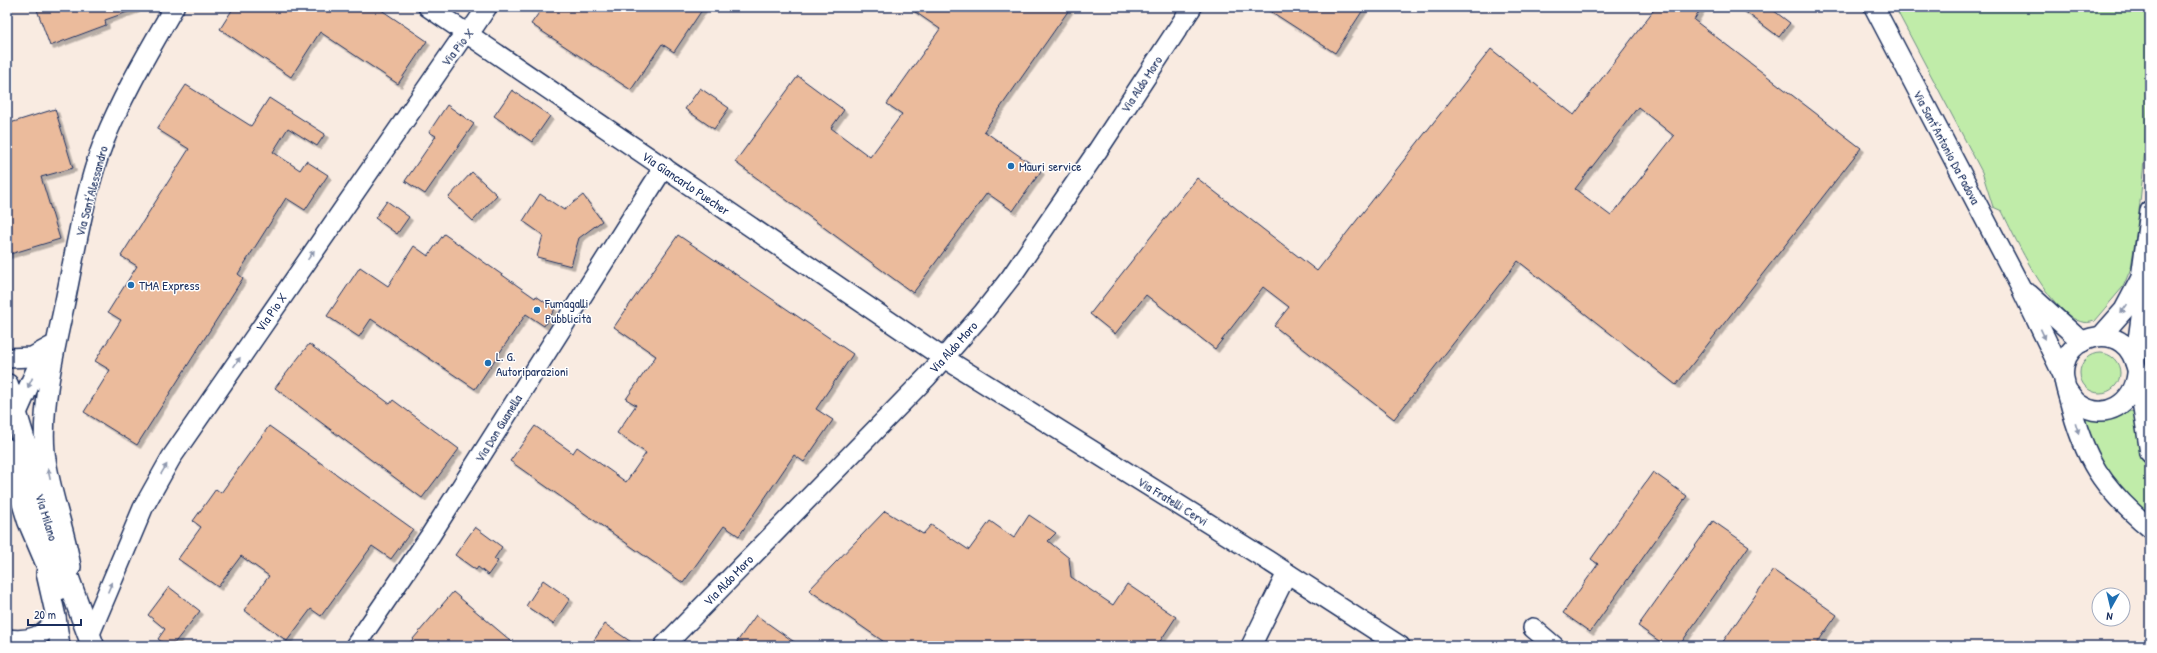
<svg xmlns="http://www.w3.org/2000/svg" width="2157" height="653" font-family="'Patrick Hand',sans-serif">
  <defs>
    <filter id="shadow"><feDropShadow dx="3.5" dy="3.5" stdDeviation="0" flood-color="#0004"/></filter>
  </defs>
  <rect width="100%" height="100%" fill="#f9ebe1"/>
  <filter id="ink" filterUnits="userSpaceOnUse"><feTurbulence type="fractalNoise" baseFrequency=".025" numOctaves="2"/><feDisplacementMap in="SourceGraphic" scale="8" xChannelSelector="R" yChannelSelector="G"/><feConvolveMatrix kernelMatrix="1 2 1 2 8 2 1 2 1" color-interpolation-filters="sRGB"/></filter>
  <g filter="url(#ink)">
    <g fill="#c0eca9" stroke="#6e8e84">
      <path d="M 1895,7 L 2150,7 C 2150,93 2145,183 2131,268 L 2123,287 L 2094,321 C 2059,336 2014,236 2002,211 L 1993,207 L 1982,172 Z"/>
      <circle cx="2100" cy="373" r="20"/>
      <polygon points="2131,411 2134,412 2136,417 2139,444 2150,477 2150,517 2104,472 2083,418 2105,420"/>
    </g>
    <g fill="#ebbb9c" stroke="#1b2f5e" fill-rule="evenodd" filter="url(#shadow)">
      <polygon points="36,7 136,7 136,9 105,20 106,25 50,46"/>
      <polygon points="234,7 377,7 427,41 398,84 320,32 291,77 220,29"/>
      <polygon points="543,7 704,7 674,52 662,44 631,90 531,24"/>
      <polygon points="908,7 1071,7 984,131 1041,171 1013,211 987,193 913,293 735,162 798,76 844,110 831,128 870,157 902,114 887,104 940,29"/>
      <polygon points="1264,7 1365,7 1335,53"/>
      <path d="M 1656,7 L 1702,7 L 1694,20 L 1861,148 L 1676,385 L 1518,261 L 1394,419 L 1274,326 L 1289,307 L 1263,287 L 1215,349 L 1146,295 L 1115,334 L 1090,314 L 1197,178 L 1317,271 L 1491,49 L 1574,115 ZM 1638,107 L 1674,136 L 1611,216 L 1575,189 Z"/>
      <polygon points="1739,7 1769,7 1790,23 1779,37"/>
      <polygon points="186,85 251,126 269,98 325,134 317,146 288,128 273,152 300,170 306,161 328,175 305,210 286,198 238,274 243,278 137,445 84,412 110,370 95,361 121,320 108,312 137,266 121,256 189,149 157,129"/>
      <polygon points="700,88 729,108 714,129 685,109"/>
      <polygon points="512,90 550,116 532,142 494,116"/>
      <polygon points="447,105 474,124 425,194 405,181 436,136 429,132"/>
      <polygon points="55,109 73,168 41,177 60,239 7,255 7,124"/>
      <polygon points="472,172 497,195 473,221 448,198"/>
      <polygon points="540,194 564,210 583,195 602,221 579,238 571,266 537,257 543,235 523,221"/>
      <polygon points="387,201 409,217 397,234 375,218"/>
      <polygon points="444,234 535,298 536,296 555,309 544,326 526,314 475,389 371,319 359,337 327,316 360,267 388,286 414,246 428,256"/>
      <polygon points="678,235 853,354 816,409 833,420 804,462 794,455 739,536 724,526 683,583 510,461 535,426 573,453 577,447 626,482 646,453 617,433 636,405 626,399 656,356 614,327"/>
      <polygon points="309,344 390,404 393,400 459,449 422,498 275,388"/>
      <polygon points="269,426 413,529 391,559 372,546 321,616 311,609 287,641 244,610 269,576 241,556 218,587 178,559 201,527 193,521 216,489 221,493"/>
      <polygon points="1653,472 1687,496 1590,632 1563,613 1598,564 1591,559"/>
      <polygon points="885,511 923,534 931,525 969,550 990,521 1014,538 1029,515 1056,533 1048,541 1069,558 1071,577 1113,605 1127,584 1176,617 1157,646 890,646 809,590"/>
      <polygon points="1713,521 1749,546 1679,646 1666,646 1638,626"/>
      <polygon points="475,527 502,547 494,559 498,561 488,575 478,567 476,570 455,555"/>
      <polygon points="1773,570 1837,615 1815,646 1720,646"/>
      <polygon points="543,580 570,599 553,624 526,606"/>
      <polygon points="169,587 200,611 172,646 167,646 158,639 165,629 148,615"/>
      <polygon points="453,592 517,646 407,646"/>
      <polygon points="756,615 800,646 734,646"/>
      <polygon points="605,624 637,646 590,646"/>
    </g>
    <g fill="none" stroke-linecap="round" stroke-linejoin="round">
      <g stroke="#1b2f5e" stroke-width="22">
        <g id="minor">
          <polyline points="428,7 936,353 1267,560 1400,646"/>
          <polyline points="1874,7 2020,286 2063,375"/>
          <polyline points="2029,294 2082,342"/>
          <polyline points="2101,336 2124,310 2141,278"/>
          <polyline points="7,358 32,357 50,347"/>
          <polyline points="2135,362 2143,303 2141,278 2150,211"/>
          <path d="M 2067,390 C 2071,395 2074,401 2079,404 C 2105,422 2134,403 2137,374"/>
          <polyline points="13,422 44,352"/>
          <path d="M 2150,453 L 2137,369 C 2134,359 2131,349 2122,343 C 2105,330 2076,338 2067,357 C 2060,372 2065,385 2069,399 C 2084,459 2102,488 2150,528"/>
          <path d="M 71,567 C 65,528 49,491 45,452 C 41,409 54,353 63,311 C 75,255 83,195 104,141 C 123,94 149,51 174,7"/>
          <polyline points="46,573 56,617 60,646"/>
          <polyline points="1533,628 1554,646"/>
          <polyline points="89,636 143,508 171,458 465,33 475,25 487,7"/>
          <path d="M 7,639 C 29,642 45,637 56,617"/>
          <polyline points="355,646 430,536 664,167"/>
          <polyline points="664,646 927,377 982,314 1011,277 1098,150 1192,7"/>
          <polyline points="1251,646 1287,573"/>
        </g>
      </g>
      <g stroke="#1b2f5e" stroke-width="25">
        <g id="major">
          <polyline points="7,385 57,549 93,646"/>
          <polyline points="7,450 29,521 58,589"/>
        </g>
      </g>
      <use href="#minor" stroke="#fff" stroke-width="19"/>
      <use href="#major" stroke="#fff" stroke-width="22"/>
    </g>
    <defs><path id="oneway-solid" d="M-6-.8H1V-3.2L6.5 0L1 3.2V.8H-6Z"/></defs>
    <g fill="#8d97ae">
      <use href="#oneway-solid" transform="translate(311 255) rotate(-55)"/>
      <use href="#oneway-solid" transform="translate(2124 309) rotate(125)"/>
      <use href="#oneway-solid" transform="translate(2043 334) rotate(65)"/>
      <use href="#oneway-solid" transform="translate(237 362) rotate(-55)"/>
      <use href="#oneway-solid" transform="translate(30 383) rotate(115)"/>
      <use href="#oneway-solid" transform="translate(2077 428) rotate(73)"/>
      <use href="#oneway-solid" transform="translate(164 469) rotate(-59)"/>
      <use href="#oneway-solid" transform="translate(49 474) rotate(-102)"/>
      <use href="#oneway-solid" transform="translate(110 587) rotate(-67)"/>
    </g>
  </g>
  <g fill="#1f6fb2" stroke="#fff" stroke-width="1.5">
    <circle cx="1011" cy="166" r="4"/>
    <circle cx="131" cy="285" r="4"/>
    <circle cx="537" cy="310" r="4"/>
    <circle cx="488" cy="363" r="4"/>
  </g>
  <g text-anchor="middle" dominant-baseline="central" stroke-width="3" stroke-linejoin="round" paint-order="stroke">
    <g font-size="13" fill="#1b2f5e" stroke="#fff">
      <text transform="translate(457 47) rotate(-52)">Via Pio X</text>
      <text transform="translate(1141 84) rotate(-57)">Via Aldo Moro</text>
      <text transform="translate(1947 147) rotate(62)">Via Sant'Antonio Da Padova</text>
      <text transform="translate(686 183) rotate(34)">Via Giancarlo Puecher</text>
      <text transform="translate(91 191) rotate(-75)">Via Sant'Alessandro</text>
      <text transform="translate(271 312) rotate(-55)">Via Pio X</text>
      <text transform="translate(953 347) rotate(-48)">Via Aldo Moro</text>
      <text transform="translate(498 428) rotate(-58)">Via Don Guanella</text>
      <text transform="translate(1173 501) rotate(32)">Via Fratelli Cervi</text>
      <text transform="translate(47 517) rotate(73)">Via Milano</text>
      <text transform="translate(728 580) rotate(-46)">Via Aldo Moro</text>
    </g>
    <g font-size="13" fill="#1b2f5e" stroke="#fff" text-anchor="start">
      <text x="1019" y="166">Mauri service</text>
      <text x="139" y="285">TMA Express</text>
      <text x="545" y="303">Fumagalli<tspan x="545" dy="15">Pubblicità</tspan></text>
      <text x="496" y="356">L. G.<tspan x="496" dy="15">Autoriparazioni</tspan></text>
    </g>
  </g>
  <rect width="2157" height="653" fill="none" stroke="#fff" stroke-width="24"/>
  <rect x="12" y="12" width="2133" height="629" fill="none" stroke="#1b2f5e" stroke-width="1.5" filter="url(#ink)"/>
  <g transform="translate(2111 607) rotate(188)"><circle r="19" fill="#ffffff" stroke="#a4acbf"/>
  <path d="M0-3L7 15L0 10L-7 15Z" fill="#1f6fb2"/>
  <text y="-6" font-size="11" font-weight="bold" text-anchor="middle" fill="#1b2f5e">N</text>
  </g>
  <path d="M28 619v6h53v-6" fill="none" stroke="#1b2f5e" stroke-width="2"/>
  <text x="34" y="619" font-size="12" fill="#1b2f5e" stroke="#ffffff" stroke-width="3" paint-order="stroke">20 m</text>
</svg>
